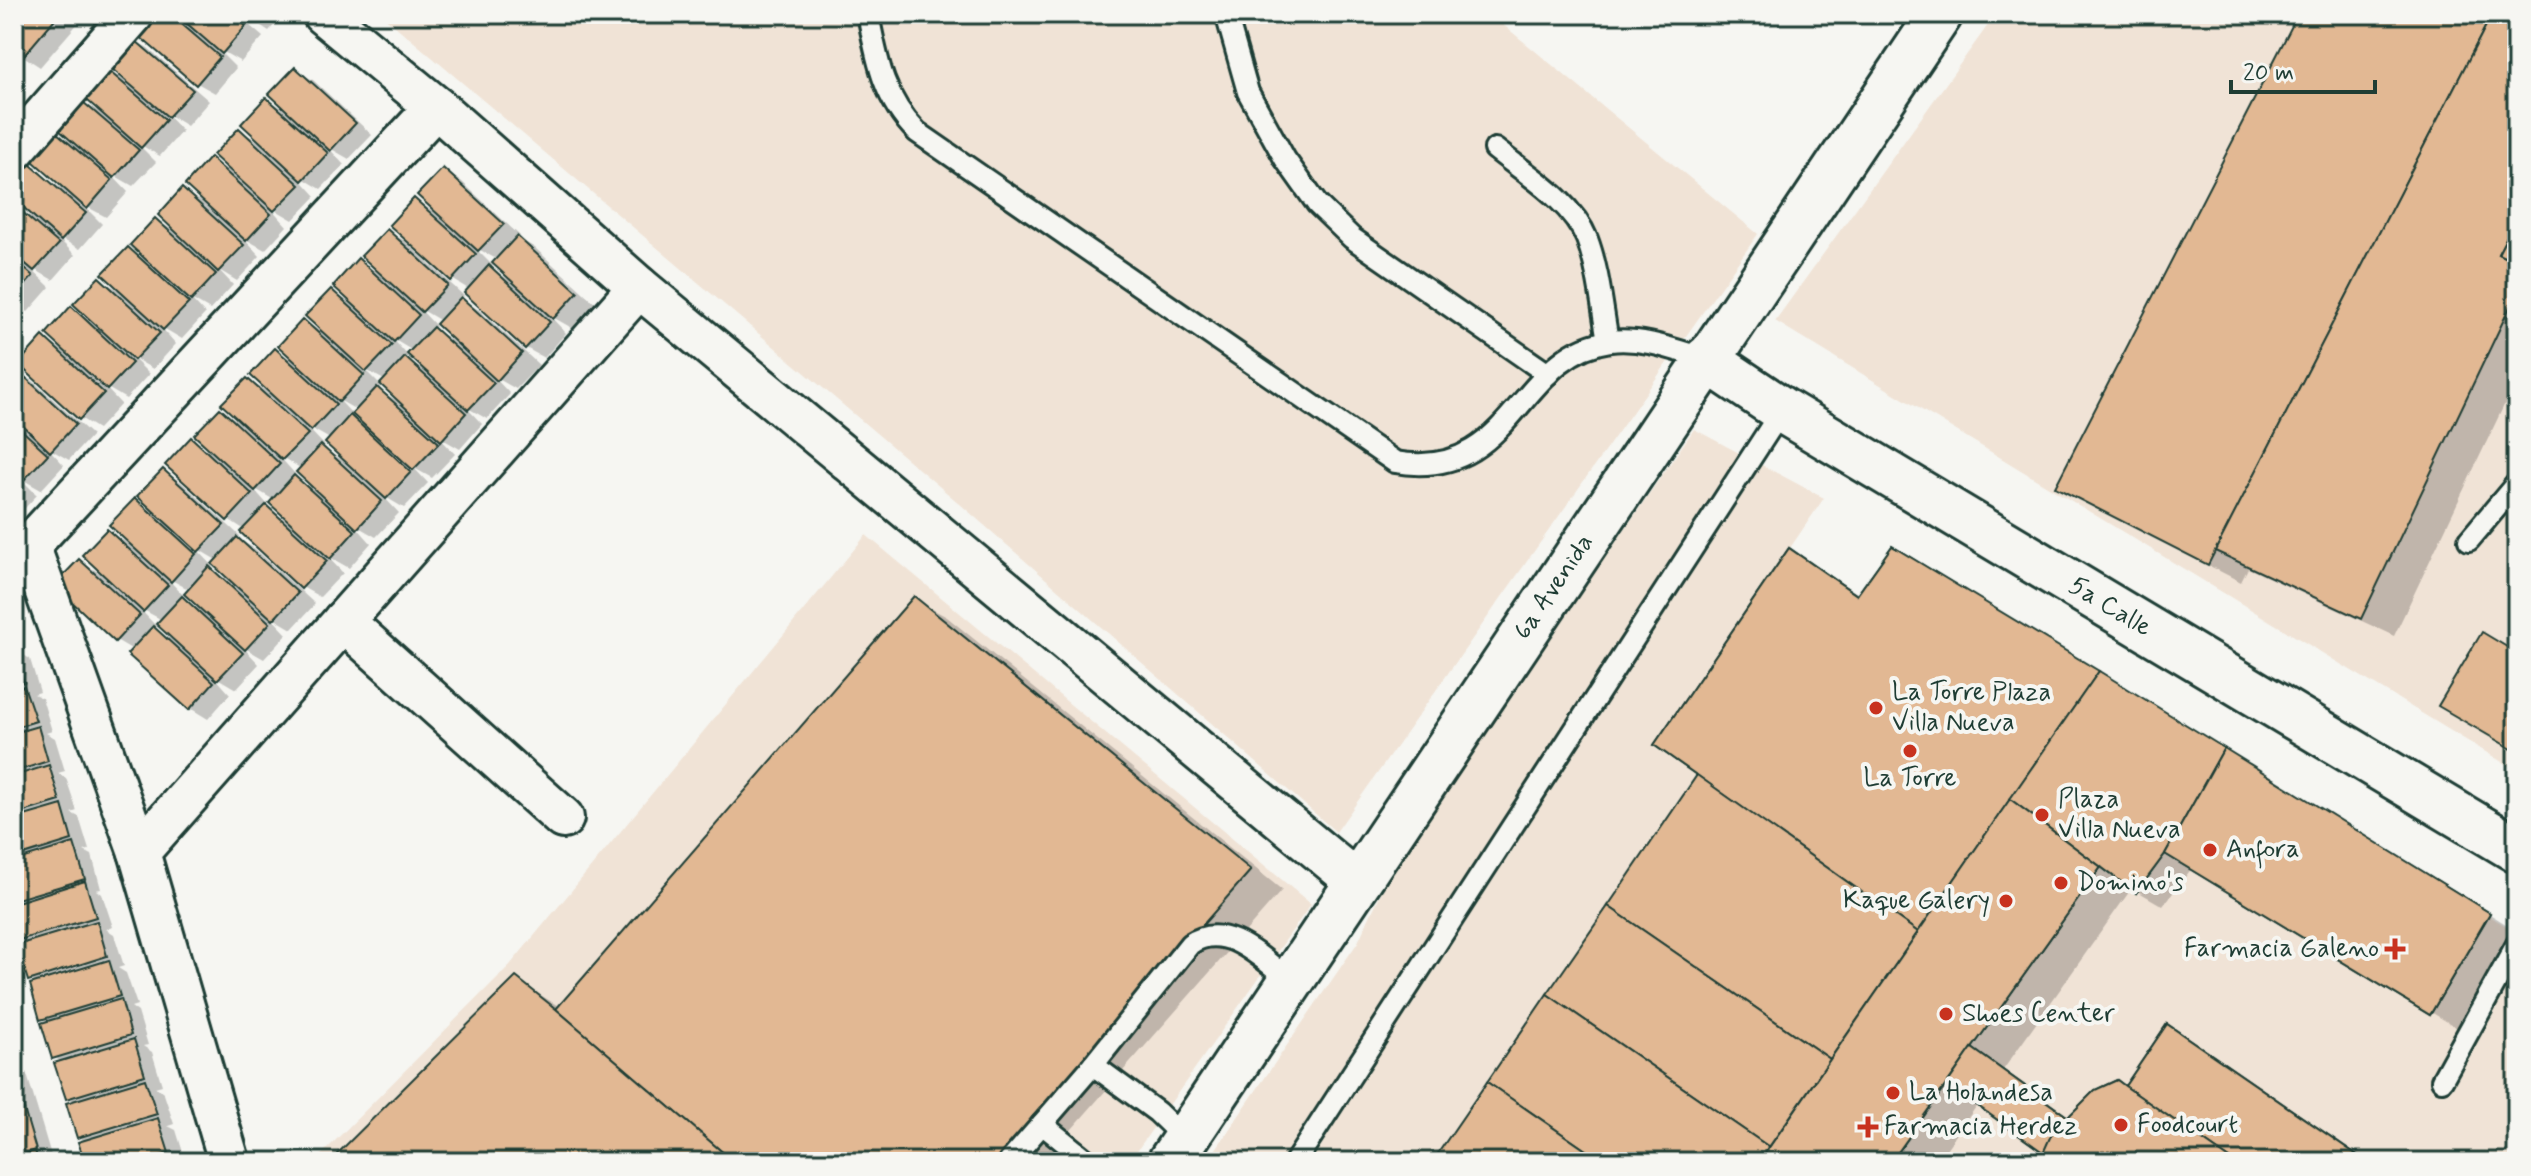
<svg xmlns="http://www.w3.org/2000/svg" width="2531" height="1176" font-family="Mynerve,sans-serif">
  <rect width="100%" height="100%" fill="#f6f6f2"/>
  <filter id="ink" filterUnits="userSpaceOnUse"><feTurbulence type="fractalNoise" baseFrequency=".0125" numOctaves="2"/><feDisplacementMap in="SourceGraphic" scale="16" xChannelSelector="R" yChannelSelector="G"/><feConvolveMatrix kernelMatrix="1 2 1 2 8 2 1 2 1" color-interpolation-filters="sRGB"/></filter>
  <g filter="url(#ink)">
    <g fill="#f0e3d6">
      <polygon points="381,14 1490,14 1758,234 1336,832 960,504"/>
      <polygon points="1996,14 2517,14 2517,771 1775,321"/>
      <polygon points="1694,429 1824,498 1790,548 1857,595 1892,546 2517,933 2517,1162 1207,1162 1358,942 1398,857"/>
      <polygon points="866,535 1311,904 1129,1162 314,1162 510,965"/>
    </g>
    <g fill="#0003" fill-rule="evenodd">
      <polygon points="14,14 86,14 40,67 14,50"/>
      <polygon points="150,14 173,14 183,20 179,14 236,14 263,37 241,62 215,47 236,68 215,93 197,83"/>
      <polygon points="243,14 284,14 269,31"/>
      <polygon points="2300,14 2517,14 2517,378 2394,636 2248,568 2241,582 2090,505"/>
      <polygon points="130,38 148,48 209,101 187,126 164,112 182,131 160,156 137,143 156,162 133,186 110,173 128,192 106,217 82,204 102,224 80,249 56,236 75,255 53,280 27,265 50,287 28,312 14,304 14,202 29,216 32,213 14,197 14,171 23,161 59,187 62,184 49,129 74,143 76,98 101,113 104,68 127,82"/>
      <polygon points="295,70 313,80 372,135 349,159 328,147 344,165 321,189 296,174 316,196 293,220 269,206 287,226 265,250 242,237 260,256 237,281 219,270 233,285 210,310 191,299 205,314 182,339 160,326 176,344 153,369 132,357 149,374 126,399 104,386 121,404 98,429 80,418 44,339 66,352 71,309 92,321 99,279 122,292 128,249 146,260 156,220 176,232 182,191 206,204 211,160 233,173 239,130 263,144 267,99 289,112"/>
      <path d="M 443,171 L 461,181 L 520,236 L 518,238 L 535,248 L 595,303 L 572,328 L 549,315 L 566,333 L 544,358 L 526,348 L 470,290 L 452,279 L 414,200 L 440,215 ZM 473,246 L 498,260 L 492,265 ZM 495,263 L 511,281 L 490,268 Z"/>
      <path d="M 387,231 L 405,241 L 464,296 L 461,299 L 479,310 L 539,365 L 516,389 L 493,376 L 510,394 L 487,419 L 466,407 L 482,424 L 460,449 L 439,437 L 455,454 L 432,478 L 414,468 L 428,483 L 404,508 L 382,495 L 399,513 L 376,537 L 355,525 L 371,543 L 349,568 L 326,555 L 343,573 L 320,597 L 302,587 L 245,530 L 228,519 L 191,440 L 214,453 L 220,410 L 242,423 L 247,380 L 270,393 L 276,350 L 294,361 L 303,321 L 324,333 L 331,291 L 351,303 L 358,261 L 381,274 ZM 419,308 L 441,321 L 455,342 L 433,329 L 436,326 ZM 393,339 L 413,351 L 408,356 ZM 410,354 L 426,371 L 405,360 ZM 364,369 L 386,381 L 399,402 L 378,389 L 381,386 ZM 339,400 L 358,411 L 366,427 L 350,418 L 353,415 ZM 305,425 L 330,439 L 344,461 L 322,448 L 324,445 ZM 278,455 L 302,469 L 296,475 ZM 299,472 L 316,488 L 315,490 L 294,478 ZM 252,487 L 274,500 L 288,521 L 266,508 L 268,505 Z"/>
      <polygon points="14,312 23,319 14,329"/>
      <polygon points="15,370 33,381 92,435 69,460 48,448 64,465 41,490 20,478 37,495 14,520"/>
      <path d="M 163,471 L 181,482 L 240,536 L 238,539 L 255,549 L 315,604 L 292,629 L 270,616 L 287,634 L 264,659 L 243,647 L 259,664 L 236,689 L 214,676 L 230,694 L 208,719 L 190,708 L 133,650 L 116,640 L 79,561 L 103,575 L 107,531 L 131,545 L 135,501 L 156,513 ZM 196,548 L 218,561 L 232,582 L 209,569 L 213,566 ZM 166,577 L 190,590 L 184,596 ZM 187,594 L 203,611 L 182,599 ZM 138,607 L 162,620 L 156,626 ZM 159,624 L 176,642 L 154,629 Z"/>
      <polygon points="1790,550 1860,595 2257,769 2517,931 2517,941 2464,1032 2192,868 2163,906 2132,888 2003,1070 2070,1118 2126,1088 2168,1027 2368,1162 2041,1162 2046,1152 1978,1104 1937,1162 1435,1162 1700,775"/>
      <polygon points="914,599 947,617 1282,890 1043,1162 332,1162 516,980 560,1007"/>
      <polygon points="14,649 30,659 40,692 34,694 42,698 52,731 46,733 55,738 65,771 58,773 66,778 77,811 71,813 79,817 89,850 84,851 92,855 101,889 96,890 102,894 113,927 106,929 114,934 124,966 118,968 126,973 137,1005 131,1007 138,1012 148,1045 143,1046 152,1052 162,1085 155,1087 163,1091 174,1124 168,1126 176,1130 186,1162 87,1162 87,1142 79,1137 76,1102 67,1097 63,1063 54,1057 50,1023 42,1018 37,984 30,979 26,944 18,940 14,927"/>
      <polygon points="14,1031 53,1162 14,1162"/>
    </g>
    <g fill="#e2b893" stroke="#1f3d34" stroke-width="2">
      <polygon points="14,14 59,14 21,59 14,52"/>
      <polygon points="147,14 170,14 220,57 196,85 132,30"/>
      <polygon points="176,14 233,14 246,26 222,54"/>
      <polygon points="2298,14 2492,14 2208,565 2055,487"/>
      <polygon points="2492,14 2517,14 2517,217 2498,254 2517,263 2517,292 2361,619 2215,551"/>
      <polygon points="129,35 193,90 168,117 105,63"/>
      <polygon points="103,66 166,120 141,148 79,93"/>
      <polygon points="295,67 356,123 330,151 269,94"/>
      <polygon points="76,96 139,150 114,178 52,124"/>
      <polygon points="266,97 328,153 302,181 241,124"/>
      <polygon points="49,126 112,180 87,209 25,154"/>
      <polygon points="239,128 300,185 274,211 213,155"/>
      <polygon points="210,157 271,214 246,241 185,185"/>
      <polygon points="23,158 86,213 61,241 14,199 14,168"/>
      <polygon points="443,168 504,224 478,251 417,195"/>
      <polygon points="182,188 244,245 218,272 158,215"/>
      <polygon points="414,198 476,254 451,281 389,225"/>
      <polygon points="14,205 59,244 34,271 14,254"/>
      <polygon points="2517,217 2517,263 2498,254"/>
      <polygon points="155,218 216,274 191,301 130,245"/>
      <polygon points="387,229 448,285 422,312 361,256"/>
      <polygon points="517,236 578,292 553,319 492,263"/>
      <polygon points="128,247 189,303 163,330 102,274"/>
      <polygon points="358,258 419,315 394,342 333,286"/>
      <polygon points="14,259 33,276 14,298"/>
      <polygon points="489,265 550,322 525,349 464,293"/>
      <polygon points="99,277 160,333 134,360 73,304"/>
      <polygon points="331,289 392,345 366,372 305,316"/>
      <polygon points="461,297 522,353 497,381 436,324"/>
      <polygon points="71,306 132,363 107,390 46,334"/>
      <polygon points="303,319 364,375 339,402 278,346"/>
      <polygon points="433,327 494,383 468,410 407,354"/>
      <polygon points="43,336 104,393 79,420 18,364"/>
      <polygon points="275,348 336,404 311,431 250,375"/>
      <polygon points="405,357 466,413 441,441 380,384"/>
      <polygon points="15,368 76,424 50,452 14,417"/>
      <polygon points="247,378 308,434 282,460 221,404"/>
      <polygon points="377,387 439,443 413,470 352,414"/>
      <polygon points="220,408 280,464 255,491 194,435"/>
      <polygon points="350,415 411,472 386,499 325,443"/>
      <polygon points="14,423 48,454 22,482 14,474"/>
      <polygon points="191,437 252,494 227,521 165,465"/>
      <polygon points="321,445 382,501 357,529 296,472"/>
      <polygon points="163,469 224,525 198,552 137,496"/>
      <polygon points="294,475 355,531 330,559 269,503"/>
      <polygon points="135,498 196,554 171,582 109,525"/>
      <polygon points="266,505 327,561 301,589 240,532"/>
      <polygon points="107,529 168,585 143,612 82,555"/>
      <polygon points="237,537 298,593 273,620 212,564"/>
      <polygon points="1892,546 2490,913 2430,1015 2165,854 2136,893 2101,867 1972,1048 2068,1117 2095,1090 2117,1080 2125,1086 2167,1024 2360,1157 2356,1162 2039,1162 2044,1153 1947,1084 1891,1162 1759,1162 1918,932 1654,745 1789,548 1857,595"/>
      <polygon points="1892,546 2099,671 1918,932 1654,745 1789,548 1857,595"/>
      <polygon points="79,559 140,615 115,642 54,585"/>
      <polygon points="209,566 270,623 245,650 184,594"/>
      <polygon points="182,596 243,653 217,680 156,624"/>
      <polygon points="914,596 1251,870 995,1162 734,1162 556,1009"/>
      <polygon points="153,626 214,682 189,710 127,654"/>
      <polygon points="2482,632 2517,653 2517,752 2438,706"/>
      <polygon points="14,652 24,682 14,685"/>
      <polygon points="2099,671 2224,748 2165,854 2136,893 2010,799"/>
      <polygon points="24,686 36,721 14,728 14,689"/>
      <polygon points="38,726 48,761 14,772 14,733"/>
      <polygon points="2224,748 2490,913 2430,1015 2165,854"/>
      <polygon points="49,765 60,801 14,815 14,776"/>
      <polygon points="1697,775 1918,932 1830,1059 1608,906"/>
      <polygon points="2010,799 2101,867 1891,1162 1759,1162"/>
      <polygon points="62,805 72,840 14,858 14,819"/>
      <polygon points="74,843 85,879 14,900 14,861"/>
      <polygon points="85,881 96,917 16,941 14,903"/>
      <polygon points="1608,906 1830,1059 1769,1147 1547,994"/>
      <polygon points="97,921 107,956 28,981 17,945"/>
      <polygon points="109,960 120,996 40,1020 30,984"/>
      <polygon points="516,977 556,1009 734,1162 329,1162"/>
      <polygon points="1547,994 1769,1147 1759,1162 1603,1162 1487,1082"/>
      <polygon points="121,999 131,1035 52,1059 41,1023"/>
      <polygon points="2167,1024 2360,1157 2356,1162 2234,1162 2125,1086"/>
      <polygon points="134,1039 145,1075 66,1099 54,1063"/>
      <polygon points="1972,1048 2068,1117 2052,1133 2044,1153 1947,1084"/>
      <polygon points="145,1079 157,1114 77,1138 66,1103"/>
      <polygon points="2117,1080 2125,1086 2234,1162 2039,1162 2052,1133 2095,1090"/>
      <polygon points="1487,1082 1603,1162 1432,1162"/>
      <polygon points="20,1096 36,1150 14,1157 14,1098"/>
      <polygon points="158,1118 169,1153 140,1162 85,1162 78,1142"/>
      <polygon points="35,1151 39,1162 14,1162 14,1157"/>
    </g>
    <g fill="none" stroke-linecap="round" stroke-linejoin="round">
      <g stroke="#1f3d34" stroke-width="26">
        <g id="service">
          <path d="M 868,14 C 877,60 883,98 917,132 L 1395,462 C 1514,483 1517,353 1610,341 C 1643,337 1675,350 1706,359"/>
          <polyline points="1226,14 1248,92 1285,159 1317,204 1352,238 1548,374"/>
          <path d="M 1495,149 C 1526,174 1572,201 1587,239 C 1599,271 1602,308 1608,341"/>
          <polyline points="2469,540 2517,483"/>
          <path d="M 1093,1065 L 1190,944 C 1226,919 1263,960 1292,982"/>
          <polyline points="2442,1080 2517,944"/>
          <polyline points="1042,1124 1093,1065 1157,1112 1186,1140"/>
          <polyline points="1009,1162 1042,1124 1089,1162"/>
          <polyline points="1295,1162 1782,410"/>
        </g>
      </g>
      <g stroke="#1f3d34" stroke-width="46">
        <g id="minor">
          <polyline points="323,14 436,107 639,287 1357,882"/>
          <polyline points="14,150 133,14"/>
          <polyline points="29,545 139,852"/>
          <polyline points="14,562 436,107"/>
          <polyline points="343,621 563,818"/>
          <polyline points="229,1161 139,852 639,287"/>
        </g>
      </g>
      <g stroke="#1f3d34" stroke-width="50">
        <polyline id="tertiary" points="1706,359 1782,410 2517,850"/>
      </g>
      <g stroke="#1f3d34" stroke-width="50">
        <polyline id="secondary" points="1170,1162 1940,14"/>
      </g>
      <use href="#service" stroke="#f6f6f2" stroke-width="20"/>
      <use href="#minor" stroke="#f6f6f2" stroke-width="40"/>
      <use href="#tertiary" stroke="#f6f6f2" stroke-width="44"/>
      <use href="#secondary" stroke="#f6f6f2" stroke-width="44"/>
    </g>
  </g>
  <g fill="#c8321e" stroke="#f6f6f2" stroke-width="3">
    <circle cx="1876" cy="708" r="8"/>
    <circle cx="1910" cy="751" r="8"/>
    <circle cx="2042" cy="815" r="8"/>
    <circle cx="2210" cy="850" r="8"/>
    <circle cx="2061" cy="883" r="8"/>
    <circle cx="2006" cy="901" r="8"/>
    <path d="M2391 937h8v8h8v8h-8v8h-8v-8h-8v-8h8z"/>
    <circle cx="1946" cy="1014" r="8"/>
    <circle cx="1893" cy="1093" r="8"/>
    <circle cx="2121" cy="1125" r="8"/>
    <path d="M1864 1115h8v8h8v8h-8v8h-8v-8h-8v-8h8z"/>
  </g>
  <g text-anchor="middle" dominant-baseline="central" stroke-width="8" stroke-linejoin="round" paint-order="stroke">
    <g font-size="26" fill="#1f3d34" stroke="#f6f6f2">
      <text transform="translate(1554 587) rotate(-56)">6a Avenida</text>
      <text transform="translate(2110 607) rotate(31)">5a Calle</text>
    </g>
    <g font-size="26" fill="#1f3d34" stroke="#f6f6f2" text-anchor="start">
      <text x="1892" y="693">La Torre Plaza<tspan x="1892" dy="30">Villa Nueva</tspan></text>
      <text x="1910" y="779" text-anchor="middle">La Torre</text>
      <text x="2058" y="800">Plaza<tspan x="2058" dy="30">Villa Nueva</tspan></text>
      <text x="2226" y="850">Anfora</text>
      <text x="2077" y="883">Domino's</text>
      <text x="1990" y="901" text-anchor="end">Kaque Galery</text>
      <text x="2379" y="949" text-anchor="end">Farmacia Galeno</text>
      <text x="1962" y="1014">Shoes Center</text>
      <text x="1909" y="1093">La Holandesa</text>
      <text x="2137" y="1125">Foodcourt</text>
      <text x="1884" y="1127">Farmacia Herdez</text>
    </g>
  </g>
  <rect width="2531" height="1176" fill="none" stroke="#f6f6f2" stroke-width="48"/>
  <rect x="24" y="24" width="2483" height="1128" fill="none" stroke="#1f3d34" stroke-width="3" filter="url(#ink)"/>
  <path d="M2231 80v12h144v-12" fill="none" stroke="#1f3d34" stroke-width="4"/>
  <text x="2243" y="80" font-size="24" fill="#1f3d34" stroke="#f6f6f2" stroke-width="6" paint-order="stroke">20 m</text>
</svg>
